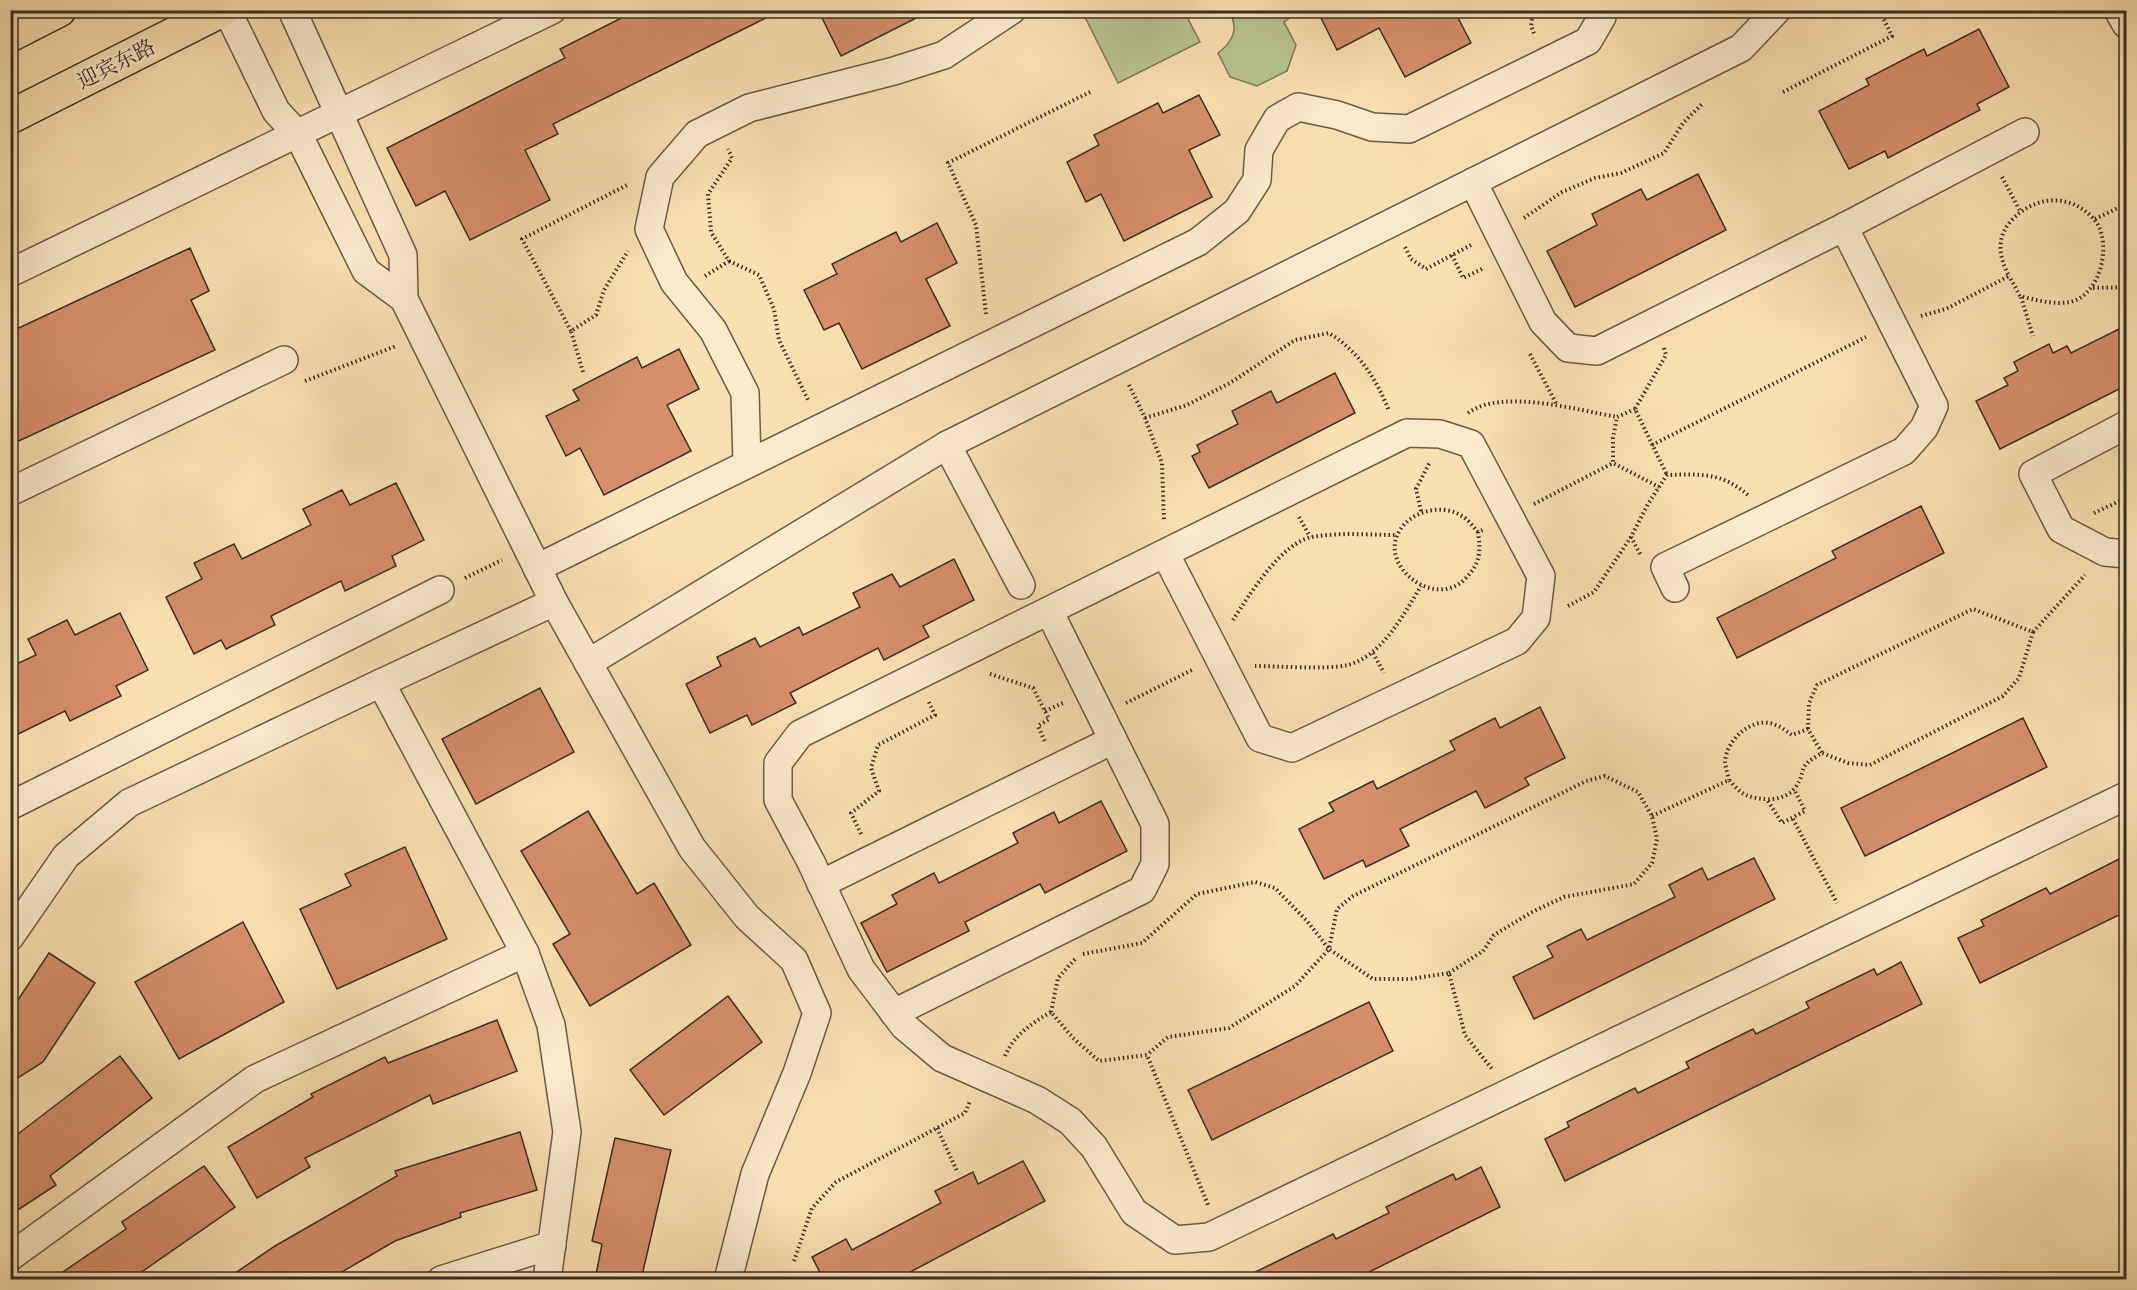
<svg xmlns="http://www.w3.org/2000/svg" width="2137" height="1290" font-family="'IM FELL French Canon','Noto Serif SC',serif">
  <rect width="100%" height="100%" fill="#fadfb2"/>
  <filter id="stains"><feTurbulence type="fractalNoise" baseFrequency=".00333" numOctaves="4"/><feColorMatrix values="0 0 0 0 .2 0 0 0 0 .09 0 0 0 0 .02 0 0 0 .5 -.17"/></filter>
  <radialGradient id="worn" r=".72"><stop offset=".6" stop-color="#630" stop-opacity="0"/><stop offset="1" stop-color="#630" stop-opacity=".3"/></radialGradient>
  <g fill="#b8c391" stroke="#7a785b" stroke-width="1.5">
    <polygon points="1082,11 1184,11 1200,42 1118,83"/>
    <path d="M 1228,11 L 1300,11 L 1284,22 L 1296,45 L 1287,71 L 1257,86 L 1230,77 L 1218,53 C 1233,42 1240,27 1228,11 Z"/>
  </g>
  <g fill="#d68e6d" stroke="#3b2d25" stroke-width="1.5">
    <polygon points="637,10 782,10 553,124 558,134 525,150 550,200 470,240 445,191 416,206 387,148 565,58 560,49"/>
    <polygon points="818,10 932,10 841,56"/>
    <polygon points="1335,10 1454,10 1471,43 1405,77 1379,28 1337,50 1321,18"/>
    <polygon points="1979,29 2009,87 1977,104 1980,110 1888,158 1885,151 1849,169 1819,111 1869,85 1866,79 1924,49 1927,56"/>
    <polygon points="1199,95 1220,135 1189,150 1212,197 1124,241 1101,194 1086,202 1067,162 1099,145 1094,135 1158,103 1163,113"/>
    <polygon points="1698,174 1726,230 1575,307 1547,251 1597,225 1592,214 1641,189 1647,200"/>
    <polygon points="937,223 957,263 926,279 950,326 862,369 839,323 824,330 804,290 837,274 832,264 896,232 901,242"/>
    <polygon points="190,248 209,291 191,300 215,350 10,445 10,332"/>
    <polygon points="2127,325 2127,385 2000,449 1976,401 2008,385 2004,378 2018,371 2014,362 2049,344 2053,353 2067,346 2071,353"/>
    <polygon points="679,349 699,389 667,405 691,451 604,495 580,448 566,456 546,416 579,400 573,390 637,357 642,368"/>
    <polygon points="1335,373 1355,413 1209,488 1192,456 1200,452 1197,445 1238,424 1232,411 1271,391 1277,403"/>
    <polygon points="396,483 424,540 392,556 396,566 345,591 341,581 271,616 275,625 226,649 221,640 194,654 166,597 202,579 194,563 234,544 242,559 311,525 303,509 342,490 350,505"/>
    <polygon points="1921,506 1944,553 1737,658 1717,618 1836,558 1832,551"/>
    <polygon points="954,559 974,600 923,626 929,637 884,660 878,648 790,693 796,703 752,725 747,715 710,733 686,684 721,666 717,657 755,638 760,647 799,627 803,635 860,607 853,593 892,574 900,587"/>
    <polygon points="120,613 148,670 116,686 121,696 70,721 65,711 10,738 10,667 36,655 28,639 67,620 75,635"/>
    <polygon points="540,688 574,752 476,804 442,739"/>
    <polygon points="1540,707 1565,758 1525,778 1529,785 1485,808 1476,791 1400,829 1409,846 1366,867 1363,860 1324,879 1299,829 1334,811 1329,803 1373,781 1377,789 1455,750 1450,741 1495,718 1500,728"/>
    <polygon points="2023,718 2047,767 1865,856 1841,808"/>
    <polygon points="1101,801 1127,851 1045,893 1040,884 965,922 969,931 887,972 861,923 897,904 892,895 934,873 939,883 1018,843 1013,833 1054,812 1059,823"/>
    <polygon points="588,811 637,894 654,883 691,945 590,1006 553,944 570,934 521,851"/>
    <polygon points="405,847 447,939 337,989 300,909 351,886 345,874"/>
    <polygon points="2127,855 2127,911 1980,983 1958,938 1984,926 1981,920 2046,888 2050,894"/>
    <polygon points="1754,858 1775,899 1534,1019 1513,977 1553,957 1547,946 1581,929 1587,940 1675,897 1669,885 1702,868 1708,880"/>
    <polygon points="243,922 284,1002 179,1059 135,982"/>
    <polygon points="49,953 95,983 43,1062 10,1083 10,1012"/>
    <polygon points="1901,962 1922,1004 1565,1181 1545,1139 1569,1127 1567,1122 1635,1088 1638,1093 1689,1068 1686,1062 1753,1029 1756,1034 1809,1008 1806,1002 1874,969 1877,975"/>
    <polygon points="728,996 762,1042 664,1115 630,1070"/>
    <polygon points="1369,1002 1393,1051 1212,1140 1188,1090"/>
    <polygon points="497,1020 517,1071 433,1104 430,1095 305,1158 310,1167 257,1198 228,1147 313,1097 311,1094 385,1057 388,1063"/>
    <polygon points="120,1056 152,1098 50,1176 56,1185 10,1215 10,1140"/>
    <polygon points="520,1132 537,1190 460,1213 461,1217 395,1241 328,1280 225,1280 275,1246 397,1176 395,1171"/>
    <polygon points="615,1138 671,1150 641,1280 595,1280 602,1244 592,1241"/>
    <polygon points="1023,1161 1045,1201 895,1280 824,1280 812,1257 846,1239 852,1250 941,1203 935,1191 973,1172 978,1184"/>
    <polygon points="204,1166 235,1207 130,1280 51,1280 126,1229 122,1222"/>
    <polygon points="1481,1167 1500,1207 1353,1280 1239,1280 1333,1234 1336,1239 1389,1213 1386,1207 1453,1174 1456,1180"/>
  </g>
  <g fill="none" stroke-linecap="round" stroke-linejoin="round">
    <g stroke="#6b5a48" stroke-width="30">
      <g id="street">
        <polyline points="227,10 276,111 299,136 366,271 404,299 403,255 292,10"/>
        <polyline points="2118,10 2126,24"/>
        <polyline points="1473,182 1543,322 1568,348 1597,351 1844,227 2025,132"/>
        <polyline points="10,273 552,10"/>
        <polyline points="404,299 554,602 692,848 747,917 794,960 817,1013 797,1073 755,1174 728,1280"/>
        <polyline points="2126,425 2033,474 2061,529 2105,552 2126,554"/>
        <polyline points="947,445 1021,585"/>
        <polyline points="747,463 745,393 713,330 674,282 649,229 660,177 697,134 749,108 894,71 944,55 1012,10"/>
        <polyline points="10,492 284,360"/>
        <polyline points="1165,553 1260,738 1292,748 1517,641 1536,618 1541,576 1471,444 1440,434 1407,433 800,734 778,763 778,800 811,862 861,969 904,1026 942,1058 1037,1100 1070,1121 1094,1147 1134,1212 1175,1240 1209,1237 2126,796"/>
        <polyline points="537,568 1198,242 1237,211 1257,180 1259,150 1277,119 1298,107 1337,115 1372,127 1409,129 1588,41 1602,17 1602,10"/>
        <polyline points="1675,588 1665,567 1904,451 1924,428 1934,406 1844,227"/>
        <polyline points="588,663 947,445 1741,48 1777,10"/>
        <polyline points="381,683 554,602"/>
        <polyline points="10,806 440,590"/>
        <polyline points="821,884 1113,740"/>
        <polyline points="10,937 66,856 129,803 381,683 525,953 551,1025 567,1132 547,1280"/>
        <polyline points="894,1013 1142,890 1155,864 1155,824 1049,611"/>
        <polyline points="10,1257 255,1079 525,953"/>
        <polyline points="441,1280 552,1245"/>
      </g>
    </g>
    <g stroke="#3b2d25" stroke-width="36">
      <g id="highway">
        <polyline points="10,35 59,10"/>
        <polyline points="10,117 222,10"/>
      </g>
    </g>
    <g stroke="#3b2d25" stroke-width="4" stroke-dasharray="1.5 3" stroke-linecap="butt">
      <polyline points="1533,10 1531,26 1535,36"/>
      <polyline points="1783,92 1892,36 1879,10"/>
      <polyline points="2002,177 2020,211"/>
      <polyline points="1524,218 1562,192 1595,178 1621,173 1664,153 1683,123 1702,104"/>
      <polyline points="2095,219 2126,204"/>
      <polyline points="1405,247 1411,259 1426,269 1471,245"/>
      <polyline points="1452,255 1463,278 1484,268"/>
      <polyline points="729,261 759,275 774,309 779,340 809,402"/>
      <polyline points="705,276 729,261 711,232 708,194 732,158 728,149"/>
      <polyline points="2093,288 2126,287"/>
      <polyline points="2021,297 2033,336"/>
      <polyline points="986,314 976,225 948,163 1092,91"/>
      <path d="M 1921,316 L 1946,309 L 2009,276 C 1999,257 1996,239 2010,222 C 2033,196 2068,192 2093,218 C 2114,240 2101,296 2070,302 C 2054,305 2035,300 2020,296 L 2009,276"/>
      <polyline points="571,331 522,239 629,184"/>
      <polyline points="1664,348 1666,355 1635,409 1667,475"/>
      <polyline points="1530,354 1557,405"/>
      <polyline points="583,372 571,331 596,315 604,290 628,251"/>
      <polyline points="305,381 396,346"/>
      <polyline points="1129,385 1145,418 1162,463 1164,521"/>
      <polyline points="1635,409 1617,417 1613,438 1613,463 1659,487"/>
      <path d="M 1468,413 C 1502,388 1577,410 1617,417"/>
      <path d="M 1145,418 L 1187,405 L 1230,383 L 1295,340 L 1329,333 C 1359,352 1376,378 1389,411"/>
      <polyline points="1652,445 1866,337"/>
      <polyline points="1534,504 1613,463"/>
      <polyline points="1421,511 1416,489 1430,462"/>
      <polyline points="2094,513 2126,498"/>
      <polyline points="1299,517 1310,537"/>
      <path d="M 1478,532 C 1473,527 1468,519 1462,516 C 1442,503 1412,511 1400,530 C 1377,565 1434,610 1465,579 C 1480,564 1481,552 1478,532 L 1485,529"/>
      <path d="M 1640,554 L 1631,537 L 1648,504 L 1667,475 C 1701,474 1722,472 1749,496"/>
      <polyline points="465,578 502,560"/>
      <polyline points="1568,606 1594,592 1631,537"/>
      <path d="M 1233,620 C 1250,594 1281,543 1312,537 C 1339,532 1369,535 1396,535"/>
      <polyline points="2033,632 2085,575"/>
      <polyline points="1373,653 1384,673"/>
      <path d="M 1255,666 C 1278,666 1327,670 1348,665 C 1382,656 1404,614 1421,586"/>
      <polyline points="990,674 1033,688 1049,719 1038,726 1045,742"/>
      <polyline points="1126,703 1194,669"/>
      <polyline points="1045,711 1063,703"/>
      <polyline points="1808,729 1809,703 1817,685 1973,609 2033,632 2019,678 2003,696 1870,765 1848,763 1822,753"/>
      <polyline points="1768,801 1782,823 1805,811 1794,789"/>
      <path d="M 1652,816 L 1729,780 C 1734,785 1740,793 1746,795 C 1761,801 1784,802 1795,788 C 1809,768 1794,769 1822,753 L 1808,729 L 1792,735 C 1787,732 1782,727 1776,725 C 1753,715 1727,739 1725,761 C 1725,767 1728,774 1729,780"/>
      <polyline points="1793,819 1837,903"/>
      <polyline points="861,834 851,813 879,791 871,768 878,745 935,715 928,700"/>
      <polyline points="1083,954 1142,943 1197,894 1255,882 1275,888 1307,921 1329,949 1295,986 1229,1028 1168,1037 1147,1055"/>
      <polyline points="1449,973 1483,951 1494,935 1532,912 1564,897 1634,884 1652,863 1657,839 1652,816 1638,792 1605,776 1586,781 1353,896 1337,909 1329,949 1373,979 1410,979 1449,973 1465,1035 1492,1069"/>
      <polyline points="1051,1012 1058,978 1076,958"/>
      <path d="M 1005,1056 C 1014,1035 1032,1023 1051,1012 L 1073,1038 L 1099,1061 L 1147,1055 L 1208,1205"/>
      <polyline points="937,1128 958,1173"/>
      <polyline points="794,1261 812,1208 836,1182 965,1113 970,1101"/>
    </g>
    <use href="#street" stroke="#fceacd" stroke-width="27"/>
    <use href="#highway" stroke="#fadfb2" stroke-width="33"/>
  </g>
  <g text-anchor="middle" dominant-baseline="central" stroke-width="5" stroke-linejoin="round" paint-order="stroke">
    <g font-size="21" fill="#3b2d25" stroke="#fceacd">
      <text transform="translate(116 64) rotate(-27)">迎宾东路</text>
    </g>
  </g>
  <rect width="2137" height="1290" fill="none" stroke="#fadfb2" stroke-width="36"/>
  <rect x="12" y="12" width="2113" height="1266" fill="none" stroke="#3b2d25" stroke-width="3"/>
  <rect x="18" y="18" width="2101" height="1254" fill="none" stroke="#3b2d25" stroke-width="1.5"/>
  <rect width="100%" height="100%" filter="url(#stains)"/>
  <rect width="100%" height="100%" fill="url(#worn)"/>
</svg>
